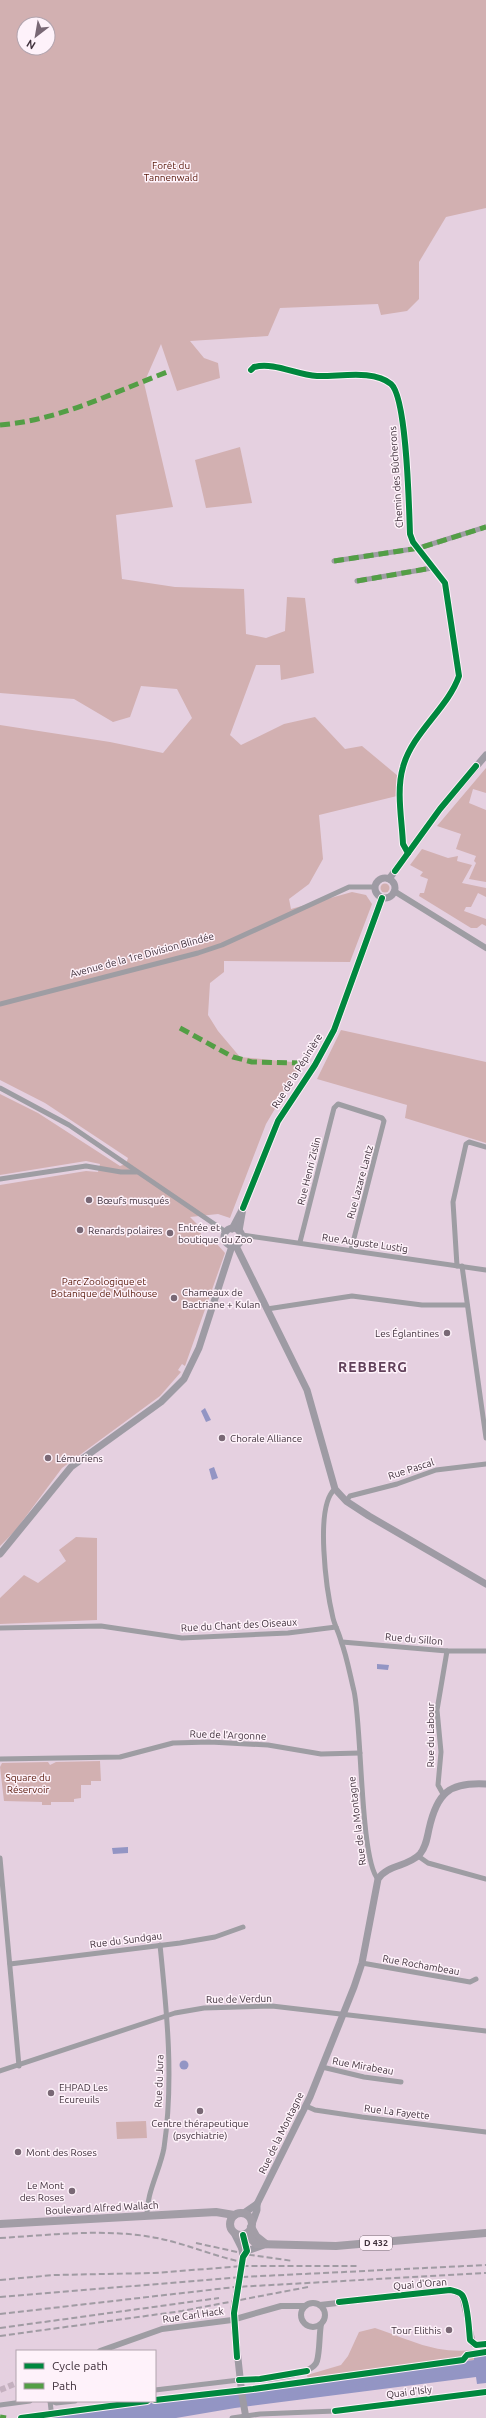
<svg xmlns="http://www.w3.org/2000/svg" width="486" height="2418" font-family="Ubuntu,sans-serif">
  <rect width="100%" height="100%" fill="#e5d0e0"/>
  <g fill="#d2b0b1" fill-rule="evenodd">
    <path d="M 0,0 L 486,0 L 486,208 L 446,217 L 419,262 L 419,299 L 407,311 L 381,315 L 378,304 L 280,308 L 268,336 L 190,341 L 204,358 L 218,363 L 220,378 L 177,391 L 161,344 L 144,383 L 173,507 L 116,515 L 122,579 L 175,587 L 244,589 L 246,634 L 266,638 L 285,631 L 287,597 L 305,598 L 314,673 L 281,680 L 280,665 L 256,665 L 230,735 L 241,745 L 284,724 L 315,717 L 345,749 L 362,746 L 398,776 L 397,796 L 319,815 L 323,859 L 309,884 L 289,899 L 291,909 L 352,892 L 366,895 L 372,904 L 350,962 L 224,961 L 224,972 L 210,983 L 208,1015 L 218,1031 L 240,1057 L 302,1063 L 266,1124 L 230,1218 L 218,1214 L 190,1217 L 199,1226 L 203,1243 L 217,1244 L 225,1253 L 185,1366 L 182,1364 L 178,1370 L 181,1372 L 160,1396 L 62,1468 L 15,1531 L 0,1546 L 0,1185 L 86,1171 L 98,1172 L 100,1164 L 86,1161 L 0,1175 L 0,1094 L 38,1113 L 120,1166 L 126,1164 L 128,1158 L 45,1103 L 0,1080 L 0,725 L 110,742 L 163,753 L 192,718 L 177,689 L 141,686 L 130,717 L 113,722 L 74,699 L 0,693 ZM 24,24 L 48,24 L 48,48 L 24,48 Z"/>
    <polygon points="240,447 252,503 206,508 195,460"/>
    <polygon points="486,768 486,793 473,789 469,803 486,810 486,882 469,879 476,863 474,861 476,856 456,849 461,834 437,826"/>
    <polygon points="422,849 448,858 458,856 457,861 472,865 462,883 486,888 486,897 478,893 471,907 466,907 464,911 486,919 486,926 482,924 477,928 471,928 419,896 420,893 424,893 428,879 420,876 423,872 410,865"/>
    <circle cx="385" cy="888" r="4.5"/>
    <polygon points="341,1030 486,1062 486,1143 405,1118 407,1105 317,1079"/>
    <polygon points="76,1537 97,1538 97,1620 0,1624 0,1598 24,1575 38,1583 66,1561 59,1550"/>
    <polygon points="100,1761 101,1781 91,1781 91,1785 81,1785 81,1798 74,1799 74,1802 51,1802 51,1805 42,1805 42,1802 4,1801 0,1767 2,1763 48,1762 50,1765 56,1762"/>
    <polygon points="146,2121 147,2138 117,2139 116,2122"/>
    <path d="M 375,2328 C 411,2340 434,2354 473,2350 L 474,2360 L 309,2383 L 307,2375 L 341,2365 L 348,2356 L 359,2332 Z"/>
  </g>
  <g fill="#9395c4">
    <polygon points="205,1408 211,1420 206,1422 201,1411"/>
    <polygon points="214,1467 218,1478 212,1480 209,1469"/>
    <polygon points="377,1664 389,1665 388,1670 377,1669"/>
    <polygon points="128,1847 128,1853 113,1854 112,1848"/>
    <circle cx="184" cy="2065" r="4.5"/>
    <polygon points="486,2355 486,2383 477,2384 476,2377 235,2408 176,2418 37,2418 474,2360 474,2356"/>
  </g>
  <g fill="none" stroke-linecap="round" stroke-linejoin="round">
    <polyline stroke="#c4b0bf" stroke-width="6" stroke-dasharray="6 3" stroke-linecap="butt" points="0,2390 17,2383"/>
    <g stroke="#9e9da3" stroke-width="5">
      <path d="M 251,370 L 254,367 C 275,362 296,375 317,376 C 339,377 373,369 391,384 C 407,398 409,509 410,534 L 413,542 L 445,583 L 459,676 C 448,708 412,733 403,767 C 396,791 402,820 403,844 L 408,853"/>
      <polyline points="334,561 419,548 486,527"/>
      <polyline points="357,581 432,568"/>
      <polyline points="0,1004 198,953 222,945 349,887 375,887"/>
      <polyline points="0,1088 69,1125 226,1232"/>
      <polyline points="0,1179 86,1166 121,1172 136,1172"/>
      <polyline points="242,1235 486,1270"/>
      <polyline points="300,1242 334,1108 338,1104 382,1118 384,1121 351,1250"/>
      <polyline points="457,1266 453,1202 466,1144 469,1142 486,1147"/>
      <polyline points="462,1266 486,1438"/>
      <polyline points="267,1309 352,1296 422,1305 467,1305"/>
      <path d="M 335,1489 C 314,1506 327,1593 333,1618 C 335,1626 339,1633 341,1641 C 347,1657 350,1675 354,1691 C 362,1726 360,1860 378,1879"/>
      <polyline points="346,1501 350,1496 397,1484 436,1470 486,1464"/>
      <polyline points="0,1628 101,1626 182,1638 288,1633 336,1627"/>
      <polyline points="342,1642 447,1651 486,1651"/>
      <polyline points="0,1759 120,1757 173,1743 210,1742 268,1745 321,1754 360,1753"/>
      <polyline points="443,1794 438,1785 441,1752 437,1710 447,1651"/>
      <polyline points="418,1856 428,1863 486,1879"/>
      <polyline points="0,1858 19,2066"/>
      <polyline points="362,1963 470,1982 476,1979"/>
      <polyline points="10,1964 180,1943 215,1937 243,1927"/>
      <polyline points="322,2067 364,2077 401,2082"/>
      <polyline points="0,2071 175,2013 204,2008 272,2006 486,2031"/>
      <polyline points="306,2106 315,2110 362,2117 486,2132"/>
      <path d="M 147,2216 C 146,2194 160,2170 164,2148 C 174,2080 167,2013 160,1945"/>
      <polyline points="155,2390 239,2380"/>
      <polyline points="50,2401 56,2403 75,2401"/>
      <polyline points="50,2401 52,2418"/>
      <polyline points="0,2405 30,2401"/>
      <polyline points="232,2418 260,2414 335,2411 486,2392"/>
    </g>
    <g stroke="#9e9da3" stroke-width="6">
      <polyline points="394,891 486,948"/>
      <circle cx="313" cy="2315" r="12"/>
      <polyline points="320,2305 450,2290 462,2295 473,2344 486,2344"/>
      <polyline points="100,2351 162,2329 232,2320 281,2306 305,2306"/>
      <path d="M 239,2380 C 254,2381 313,2377 317,2361 C 320,2350 319,2336 321,2324"/>
    </g>
    <g stroke="#9e9ba4" stroke-width="7">
      <circle cx="385" cy="888" r="10"/>
      <polyline points="389,879 440,809 486,755"/>
      <circle cx="233" cy="1237" r="9"/>
      <polyline points="232,1229 243,1208 278,1121 315,1065 334,1030 382,898"/>
      <polyline points="239,1231 243,1208"/>
      <polyline points="236,1246 307,1390 335,1489 346,1501 369,1516 486,1584"/>
      <polyline points="0,1554 71,1467 161,1402 184,1379 199,1348 232,1246"/>
      <polyline points="244,2213 257,2204"/>
      <path d="M 252,2224 L 257,2210 L 257,2204 L 310,2097 L 354,1987 L 362,1963 L 378,1879 C 388,1864 408,1867 420,1854 C 426,1847 427,1838 429,1829 C 437,1793 449,1782 486,1784"/>
      <polyline points="234,2233 242,2249"/>
      <polyline points="243,2235 247,2251 264,2245"/>
      <polyline points="235,2332 242,2395"/>
    </g>
    <g stroke="#a29da6" stroke-width="8">
      <circle cx="241" cy="2224" r="11"/>
      <polyline points="0,2224 216,2212 234,2215"/>
      <polyline points="251,2227 256,2236 266,2244"/>
      <polyline points="246,2234 256,2244 336,2246 486,2233"/>
    </g>
    <g stroke="#a09ba3" stroke-width="2" stroke-dasharray="6 3" stroke-linecap="butt">
      <path d="M 0,2238 C 52,2235 106,2228 157,2238 C 188,2244 217,2258 248,2263"/>
      <polyline points="196,2243 251,2255 293,2261"/>
      <polyline points="0,2280 54,2275 154,2273 244,2266 359,2266"/>
      <polyline points="0,2297 242,2277 486,2265"/>
      <polyline points="0,2314 235,2287 486,2273"/>
      <polyline points="0,2328 219,2298"/>
      <polyline points="0,2336 182,2311 308,2287"/>
    </g>
    <g stroke="#9e9ba4" stroke-width="7">
      <polyline points="235,2332 234,2308 243,2257 242,2249"/>
      <polyline points="242,2395 246,2418"/>
    </g>
    <g stroke="#539e45" stroke-width="5" stroke-dasharray="10 5" stroke-linecap="butt">
      <path d="M 0,425 C 60,420 112,393 167,372"/>
      <polyline points="334,561 419,548 486,527"/>
      <polyline points="357,581 432,568"/>
      <polyline points="180,1028 233,1057 252,1062 303,1063"/>
      <polyline points="0,2417 6,2418"/>
    </g>
    <g stroke="#fef2fa" stroke-width="8">
      <g id="cycleway">
        <path d="M 251,370 L 254,367 C 275,362 296,375 317,376 C 339,377 373,369 391,384 C 407,398 409,509 410,534 L 413,542 L 445,583 L 459,676 C 448,708 412,733 403,767 C 396,791 402,820 403,844 L 408,853"/>
        <polyline points="395,871 440,809 476,766"/>
        <polyline points="243,1208 278,1121 315,1065 334,1030 382,898"/>
        <path d="M 339,2302 L 450,2290 C 454,2291 460,2292 462,2295 C 468,2302 469,2331 470,2340 L 476,2345 L 486,2344"/>
        <polyline points="237,2357 234,2313 243,2257 247,2251 243,2235"/>
        <polyline points="239,2380 260,2379 307,2371"/>
        <polyline points="155,2400 253,2389 463,2360 467,2355 486,2352"/>
        <polyline points="335,2411 486,2392"/>
        <polyline points="21,2418 147,2401"/>
      </g>
    </g>
    <use href="#cycleway" stroke="#00873e" stroke-width="6"/>
  </g>
  <g fill="#796875" stroke="#fef2fa" stroke-width="1.5">
    <circle cx="89" cy="1200" r="4"/>
    <circle cx="80" cy="1230" r="4"/>
    <circle cx="170" cy="1233" r="4"/>
    <circle cx="174" cy="1298" r="4"/>
    <circle cx="447" cy="1333" r="4"/>
    <circle cx="222" cy="1438" r="4"/>
    <circle cx="48" cy="1458" r="4"/>
    <circle cx="51" cy="2093" r="4"/>
    <circle cx="200" cy="2111" r="4"/>
    <circle cx="18" cy="2152" r="4"/>
    <circle cx="72" cy="2191" r="4"/>
    <circle cx="449" cy="2330" r="4"/>
  </g>
  <g text-anchor="middle" dominant-baseline="central" stroke-width="3" stroke-linejoin="round" paint-order="stroke">
    <rect fill="#fef2fa" stroke="#786a74" stroke-width="1" x="360" y="2236" width="32" height="14" rx="3"/>
    <g font-size="9" font-weight="bold" fill="#3f303b">
      <text x="376" y="2243">D 432</text>
    </g>
    <g font-size="10" fill="#571708" stroke="#fef2fa">
      <text x="171" y="165">Forêt du<tspan x="171" dy="12">Tannenwald</tspan></text>
      <text x="104" y="1281">Parc Zoologique et<tspan x="104" dy="12">Botanique de Mulhouse</tspan></text>
      <text x="28" y="1777">Square du<tspan x="28" dy="12">Réservoir</tspan></text>
    </g>
    <g font-size="10" fill="#3f303b" stroke="#fef2fa">
      <text transform="translate(396 477) rotate(-94)">Chemin des Bûcherons</text>
      <text transform="translate(142 955) rotate(-15)">Avenue de la 1re Division Blindée</text>
      <text transform="translate(297 1071) rotate(-58)">Rue de la Pépinière</text>
      <text transform="translate(309 1171) rotate(-76)">Rue Henri Zislin</text>
      <text transform="translate(360 1182) rotate(-75)">Rue Lazare Lantz</text>
      <text transform="translate(365 1243) rotate(8)">Rue Auguste Lustig</text>
      <text transform="translate(411 1469) rotate(-18)">Rue Pascal</text>
      <text transform="translate(239 1625) rotate(-3)">Rue du Chant des Oiseaux</text>
      <text transform="translate(414 1639) rotate(5)">Rue du Sillon</text>
      <text transform="translate(228 1735) rotate(2)">Rue de l'Argonne</text>
      <text transform="translate(430 1735) rotate(-90)">Rue du Labour</text>
      <text transform="translate(357 1821) rotate(-97)">Rue de la Montagne</text>
      <text transform="translate(126 1940) rotate(-7)">Rue du Sundgau</text>
      <text transform="translate(421 1965) rotate(10)">Rue Rochambeau</text>
      <text transform="translate(239 1999) rotate(-1)">Rue de Verdun</text>
      <text transform="translate(363 2066) rotate(10)">Rue Mirabeau</text>
      <text transform="translate(159 2081) rotate(-88)">Rue du Jura</text>
      <text transform="translate(397 2112) rotate(7)">Rue La Fayette</text>
      <text transform="translate(281 2133) rotate(-64)">Rue de la Montagne</text>
      <text transform="translate(102 2208) rotate(-3)">Boulevard Alfred Wallach</text>
      <text transform="translate(420 2284) rotate(-5)">Quai d'Oran</text>
      <text transform="translate(193 2315) rotate(-8)">Rue Carl Hack</text>
      <text transform="translate(409 2392) rotate(-7)">Quai d'Isly</text>
    </g>
    <g font-size="10" fill="#3f303b" stroke="#fef2fa" text-anchor="start">
      <text x="97" y="1200">Bœufs musqués</text>
      <text x="178" y="1227">Entrée et<tspan x="178" dy="12">boutique du Zoo</tspan></text>
      <text x="88" y="1230">Renards polaires</text>
      <text x="182" y="1292">Chameaux de<tspan x="182" dy="12">Bactriane + Kulan</tspan></text>
      <text x="439" y="1333" text-anchor="end">Les Églantines</text>
      <text x="230" y="1438">Chorale Alliance</text>
      <text x="56" y="1458">Lémuriens</text>
      <text x="59" y="2087">EHPAD Les<tspan x="59" dy="12">Ecureuils</tspan></text>
      <text x="200" y="2123" text-anchor="middle">Centre thérapeutique<tspan x="200" dy="12">(psychiatrie)</tspan></text>
      <text x="26" y="2152">Mont des Roses</text>
      <text x="64" y="2185" text-anchor="end">Le Mont<tspan x="64" dy="12">des Roses</tspan></text>
      <text x="441" y="2330" text-anchor="end">Tour Elithis</text>
    </g>
    <g font-size="14" font-weight="bold" letter-spacing="1" fill="#62425b" stroke="#fef2fa">
      <text x="373" y="1367">REBBERG</text>
    </g>
  </g>
  <rect x="16" y="2350" width="140" height="52" fill="#fef2fa" stroke="#b2a4ae"/>
  <rect x="24" y="2363" width="20" height="6" fill="#00873e" stroke="#b2a4ae"/>
  <text x="52" y="2370" font-size="12" fill="#3f303b">Cycle path</text>
  <rect x="24" y="2383" width="20" height="6" fill="#539e45" stroke="#b2a4ae"/>
  <text x="52" y="2390" font-size="12" fill="#3f303b">Path</text>
  <g transform="translate(36 36) rotate(211)"><circle r="19" fill="#fef2fa" stroke="#b2a4ae"/>
  <path d="M0-3L7 15L0 10L-7 15Z" fill="#796875"/>
  <text y="-6" font-size="11" font-weight="bold" text-anchor="middle" fill="#3f303b">N</text>
  </g>
</svg>
